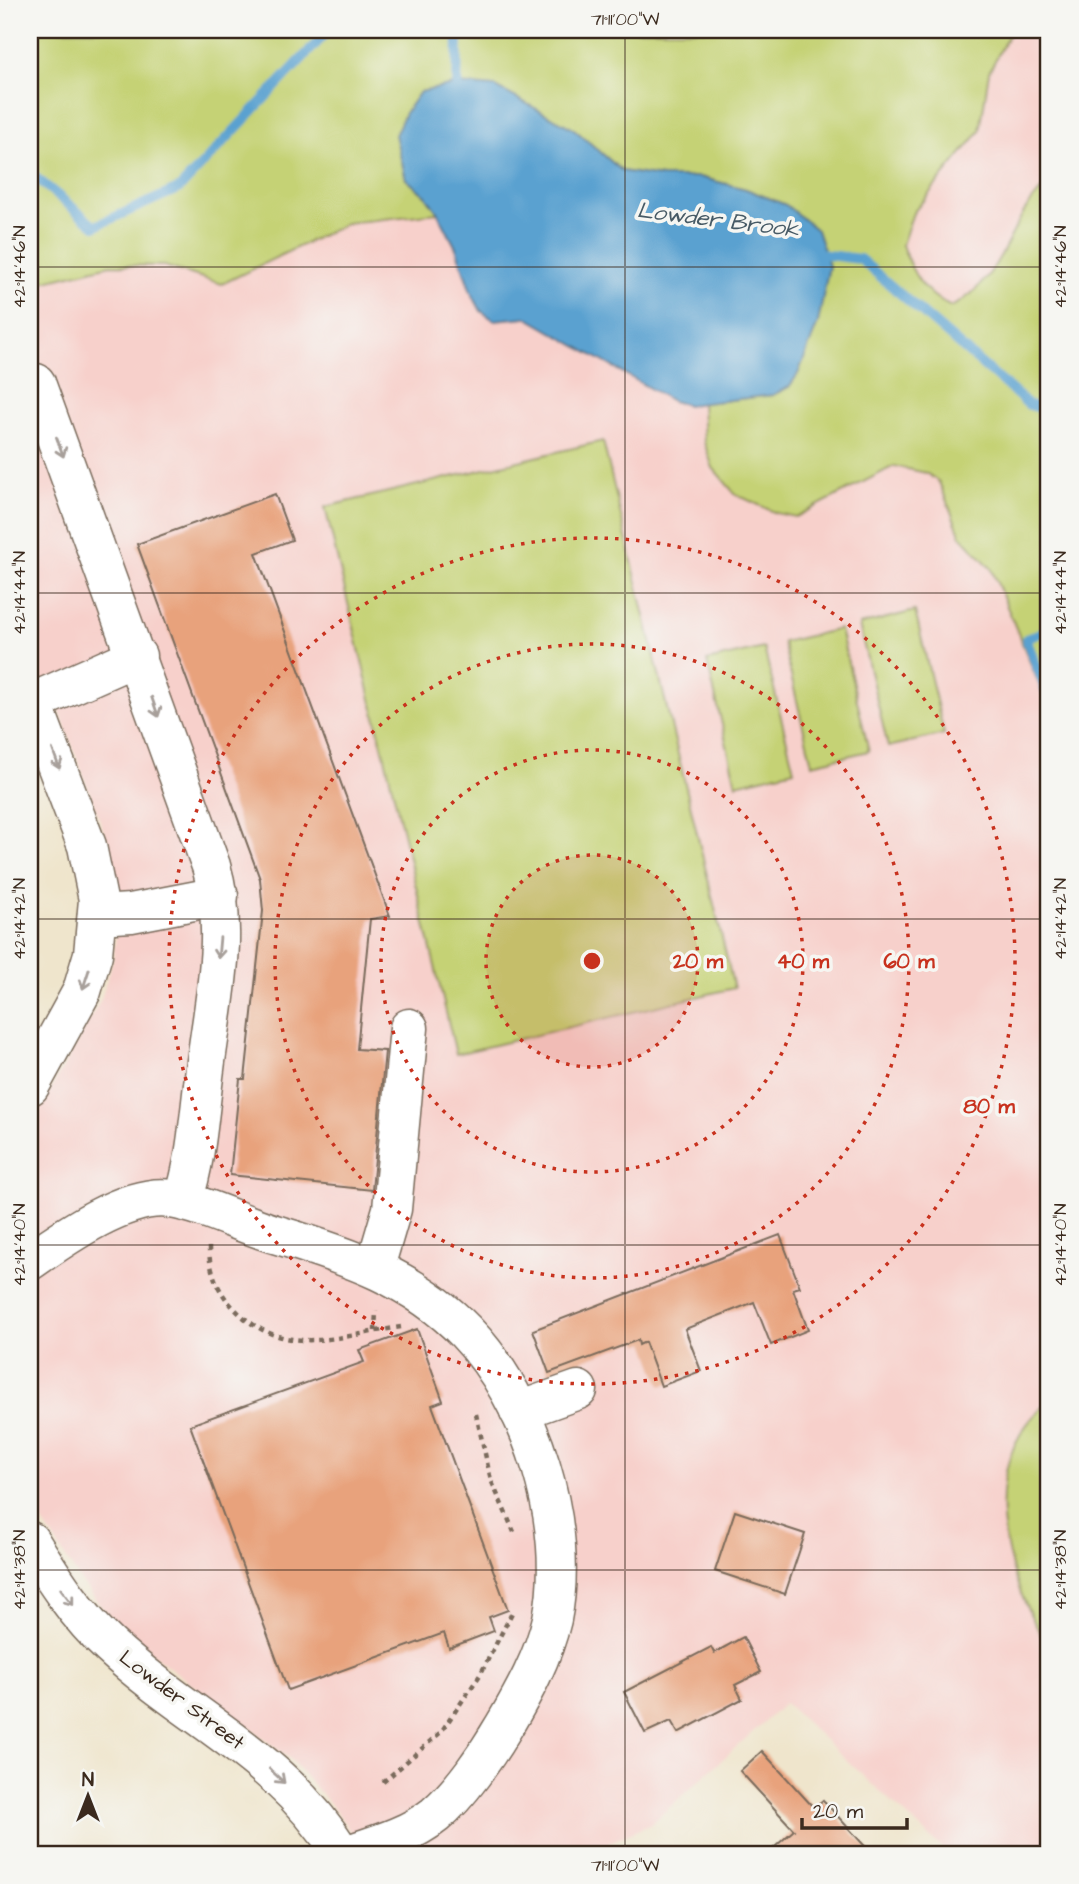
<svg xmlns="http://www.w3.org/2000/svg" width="1079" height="1884" font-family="'Architects Daughter',sans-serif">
  <rect width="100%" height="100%" fill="#f6f6f2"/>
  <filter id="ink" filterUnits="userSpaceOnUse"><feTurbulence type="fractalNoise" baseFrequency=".0143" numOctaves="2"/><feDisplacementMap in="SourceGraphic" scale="14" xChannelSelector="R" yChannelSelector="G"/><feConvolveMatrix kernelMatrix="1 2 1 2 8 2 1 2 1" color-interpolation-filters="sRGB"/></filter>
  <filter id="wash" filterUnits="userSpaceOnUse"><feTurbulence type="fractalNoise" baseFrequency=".00686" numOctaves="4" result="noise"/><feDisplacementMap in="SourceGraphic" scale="28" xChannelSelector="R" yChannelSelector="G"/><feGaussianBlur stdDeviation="1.57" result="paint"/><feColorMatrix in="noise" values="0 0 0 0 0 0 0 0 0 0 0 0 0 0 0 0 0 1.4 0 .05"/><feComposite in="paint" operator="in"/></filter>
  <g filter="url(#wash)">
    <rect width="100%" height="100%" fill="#efe5cc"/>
    <polygon fill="#f7d0cb" points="30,30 1049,30 1049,1854 948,1854 785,1703 651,1824 583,1854 366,1854 334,1808 291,1760 139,1644 109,1616 80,1580 30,1502 30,1127 101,999 113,959 118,916 116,878 107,840 60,713 30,659"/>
    <g fill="#c5d274" stroke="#807e49" stroke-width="2">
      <path d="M 30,30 L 1011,30 L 989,72 L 980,131 L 913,213 L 902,245 C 913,275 922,292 951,307 C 989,289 1003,250 1022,215 C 1029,203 1040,192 1049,181 L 1049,708 L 991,568 L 961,536 L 939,482 L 926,473 L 894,466 L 796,517 L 776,513 L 735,494 L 713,468 L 704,442 L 702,403 L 773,395 L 786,205 L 746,189 L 699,177 L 662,177 L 622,171 L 574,129 L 406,179 L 426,196 L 438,213 L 347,223 L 222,284 L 164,266 L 110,265 L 30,285 Z"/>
      <polygon points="603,441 734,988 456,1054 325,507"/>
      <polygon points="915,611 944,734 888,747 859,625"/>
      <polygon points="840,629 869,751 812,764 783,642"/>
      <polygon points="764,648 794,770 736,784 707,661"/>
      <path d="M 1049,1402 L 1049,1647 C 1003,1578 973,1461 1049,1402 Z"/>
    </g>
    <polygon fill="#5aa1d0" stroke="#4a6677" stroke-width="2" points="458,84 496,87 574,129 622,171 662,177 699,177 746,189 786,205 817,230 829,266 818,323 798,374 789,387 773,395 688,405 672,401 526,317 494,320 481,311 471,292 456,248 438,213 426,196 406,179 395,135 405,113 420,92"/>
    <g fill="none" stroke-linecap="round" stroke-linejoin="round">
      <g stroke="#5aa1d0" stroke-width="10">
        <polyline points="457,97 458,30"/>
        <polyline points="30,173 95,226 180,188 329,30"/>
        <polyline points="811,253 860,259 1029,405 1049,410"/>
        <polyline points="1049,629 1026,639 1049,698"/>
      </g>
    </g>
    <g id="blocks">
      <g fill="#e8a27b">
        <polygon points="275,494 292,540 256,553 390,916 370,919 357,1049 385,1051 372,1190 230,1175 240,1079 245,1079 263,911 260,879 137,544"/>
        <polygon points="780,1235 800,1287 793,1289 808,1330 771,1345 754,1302 685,1329 701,1371 661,1386 645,1342 639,1345 638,1340 549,1373 533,1330"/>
        <polygon points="417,1329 443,1401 432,1405 508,1610 489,1617 494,1631 449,1648 444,1633 288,1690 190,1425 364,1362 359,1350"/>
        <polygon points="735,1511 805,1534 785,1594 715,1571"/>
        <polygon points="743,1637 761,1672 735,1685 742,1699 678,1733 671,1721 645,1733 624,1692 711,1647 714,1653"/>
        <polygon points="762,1751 814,1808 823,1800 872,1854 767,1854 794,1830 740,1771"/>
      </g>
    </g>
  </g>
  <g filter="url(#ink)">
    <use href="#blocks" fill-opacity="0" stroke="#7a6b5b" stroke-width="2"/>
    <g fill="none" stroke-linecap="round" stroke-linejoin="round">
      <g stroke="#7a6b5b" stroke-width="41">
        <g id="minor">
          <path d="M 30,386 L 36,383 L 211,866 C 231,932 213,1003 205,1069 C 199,1113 197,1159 183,1201"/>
          <polyline points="30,696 87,846 98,900 93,954 82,991 30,1086"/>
          <polyline points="33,702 137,656"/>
          <polyline points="98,915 131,913 219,896"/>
          <path d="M 30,1261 C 64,1237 128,1192 171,1199 C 207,1205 243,1225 278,1235 C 348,1256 414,1278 466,1332 C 532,1400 571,1526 552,1619 C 543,1658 524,1692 504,1726 C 487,1755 460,1794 435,1815 C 410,1835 378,1844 348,1854"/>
          <polyline points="375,1267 392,1209 409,1028"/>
          <polyline points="519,1411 578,1390"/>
          <path d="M 30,1541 C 53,1578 77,1616 110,1646 C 192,1722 279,1754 342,1854"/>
        </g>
      </g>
      <g stroke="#7a6b5b" stroke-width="4.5" stroke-dasharray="5 5" stroke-linecap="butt">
        <path d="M 209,1247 C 209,1269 217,1290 232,1306 C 281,1360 338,1336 401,1327"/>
        <polyline points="375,1331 376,1311"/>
        <polyline points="476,1414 491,1480 514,1532"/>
        <polyline points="383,1782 441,1732 480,1675 514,1609"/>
      </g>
      <use href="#minor" stroke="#fff" stroke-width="38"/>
    </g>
    <defs><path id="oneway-shaft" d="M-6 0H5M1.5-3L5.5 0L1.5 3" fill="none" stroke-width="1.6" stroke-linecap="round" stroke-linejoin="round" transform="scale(1.75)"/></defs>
    <g stroke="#a79f9a">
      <use href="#oneway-shaft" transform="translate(60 447) rotate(70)"/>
      <use href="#oneway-shaft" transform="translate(155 707) rotate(71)"/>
      <use href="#oneway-shaft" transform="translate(56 759) rotate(70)"/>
      <use href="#oneway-shaft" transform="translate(219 948) rotate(95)"/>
      <use href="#oneway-shaft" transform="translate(86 979) rotate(108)"/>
      <use href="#oneway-shaft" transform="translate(67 1597) rotate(53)"/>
      <use href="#oneway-shaft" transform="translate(277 1776) rotate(43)"/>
    </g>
  </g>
  <path fill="none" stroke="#3b2a1e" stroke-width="2" stroke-opacity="0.45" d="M 625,30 L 625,1854M 30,267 L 1049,267M 30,593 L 1049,593M 30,919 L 1049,919M 30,1245 L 1049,1245M 30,1570 L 1049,1570"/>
  <circle cx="592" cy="961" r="106" fill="#c8321e" fill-opacity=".12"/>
  <g fill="none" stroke="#c8321e" stroke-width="3.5" stroke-dasharray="3.5 7">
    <circle cx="592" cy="961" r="106"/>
    <circle cx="592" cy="961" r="211"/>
    <circle cx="592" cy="961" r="317"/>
    <circle cx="592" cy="961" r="423"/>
  </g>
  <g text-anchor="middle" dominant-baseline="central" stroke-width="7" stroke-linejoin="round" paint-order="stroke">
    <g font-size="21" fill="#3b2a1e" stroke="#f6f6f2">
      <text transform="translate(182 1700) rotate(37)">Lowder Street</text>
    </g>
    <g font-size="23" font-style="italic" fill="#475a65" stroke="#f6f6f2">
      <text transform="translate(718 220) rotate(7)">Lowder Brook</text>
    </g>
  </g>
  <circle cx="592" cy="961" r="10" fill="#c8321e" stroke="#f6f6f2" stroke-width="3.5"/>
  <g font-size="21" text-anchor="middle" font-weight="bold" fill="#c8321e" stroke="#f6f6f2" stroke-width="7" stroke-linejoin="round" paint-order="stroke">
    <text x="698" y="968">20 m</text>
    <text x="803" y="968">40 m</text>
    <text x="909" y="968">60 m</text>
    <text x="989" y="1113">80 m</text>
  </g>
  <rect width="1079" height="1884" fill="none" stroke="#f6f6f2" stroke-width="77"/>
  <g transform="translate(88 1796)" stroke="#f6f6f2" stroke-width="5" paint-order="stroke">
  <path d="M0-5L12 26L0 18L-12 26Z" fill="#3b2a1e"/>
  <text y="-10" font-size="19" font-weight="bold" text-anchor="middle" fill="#3b2a1e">N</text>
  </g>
  <path d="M802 1818v10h105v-10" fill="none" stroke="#3b2a1e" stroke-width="3.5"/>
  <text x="813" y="1818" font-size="21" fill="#3b2a1e" stroke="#f6f6f2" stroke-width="5" paint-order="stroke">20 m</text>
  <rect x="38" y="38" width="1002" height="1808" fill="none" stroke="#3b2a1e" stroke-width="2.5"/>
  <g font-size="18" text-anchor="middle" fill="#3b2a1e">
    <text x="625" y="25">71°11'00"W</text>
    <text transform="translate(19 267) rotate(-90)" y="6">42°14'46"N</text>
    <text transform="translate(1060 267) rotate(-90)" y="6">42°14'46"N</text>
    <text transform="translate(19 593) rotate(-90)" y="6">42°14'44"N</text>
    <text transform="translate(1060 593) rotate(-90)" y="6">42°14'44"N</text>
    <text transform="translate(19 919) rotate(-90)" y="6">42°14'42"N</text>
    <text transform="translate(1060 919) rotate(-90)" y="6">42°14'42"N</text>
    <text transform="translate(19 1245) rotate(-90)" y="6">42°14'40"N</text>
    <text transform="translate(1060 1245) rotate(-90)" y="6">42°14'40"N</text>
    <text transform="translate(19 1570) rotate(-90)" y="6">42°14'38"N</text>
    <text transform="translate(1060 1570) rotate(-90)" y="6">42°14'38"N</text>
    <text x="625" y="1871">71°11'00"W</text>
  </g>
</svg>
